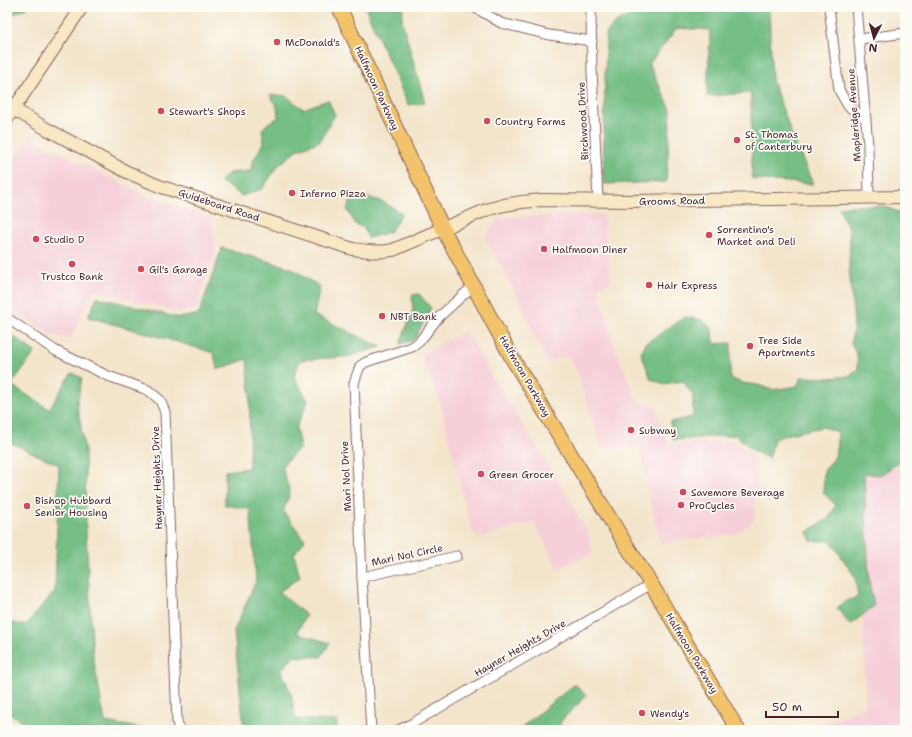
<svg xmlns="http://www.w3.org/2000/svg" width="912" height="737" font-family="'Shantell Sans',sans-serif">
  <rect width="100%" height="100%" fill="#fdfcf7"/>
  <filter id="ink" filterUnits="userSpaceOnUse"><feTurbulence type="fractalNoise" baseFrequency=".025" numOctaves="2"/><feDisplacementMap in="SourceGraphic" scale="8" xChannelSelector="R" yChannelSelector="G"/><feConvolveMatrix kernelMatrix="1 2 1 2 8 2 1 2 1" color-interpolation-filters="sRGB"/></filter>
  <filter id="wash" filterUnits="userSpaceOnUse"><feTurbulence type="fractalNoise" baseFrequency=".012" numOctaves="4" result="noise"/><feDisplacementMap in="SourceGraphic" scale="16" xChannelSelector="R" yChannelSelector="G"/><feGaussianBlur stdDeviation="0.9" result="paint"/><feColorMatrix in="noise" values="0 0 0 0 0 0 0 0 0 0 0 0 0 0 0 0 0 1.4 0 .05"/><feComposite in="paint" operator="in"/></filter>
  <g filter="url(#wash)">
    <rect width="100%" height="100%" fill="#f3e5cb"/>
    <g fill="#f6cfd9">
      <polygon points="30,138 153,199 212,217 215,253 195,309 184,313 94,290 70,339 53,336 7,307 7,171"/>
      <polygon points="603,214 611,282 598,287 616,351 637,400 656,408 668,444 737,442 753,455 757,485 754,520 736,534 660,543 639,446 602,450 577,372 569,355 547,362 519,300 485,237 499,217"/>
      <polygon points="463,333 471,339 489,372 555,476 588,533 592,555 558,568 533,522 479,538 471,529 439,398 421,354"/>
      <polygon points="905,461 905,730 804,730 866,707 863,613 874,606 869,580 864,473 880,475 895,465"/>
    </g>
    <g fill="#75be85" stroke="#606e58">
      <polygon points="7,7 28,7 7,17"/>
      <polygon points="365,7 403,7 402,21 425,103 408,105"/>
      <polygon points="644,7 769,7 772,80 792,135 813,184 752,179 751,93 707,96 710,30 677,28 649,64 671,110 666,182 603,184 606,33 614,24"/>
      <polygon points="270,95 286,96 303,109 328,100 335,115 320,141 297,150 279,165 262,189 242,196 220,181 229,173 251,171 252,162 264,143 262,129 268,123 278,118 277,106"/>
      <polygon points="354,195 379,200 402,213 390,232 368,238 364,228 355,224 347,209"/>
      <polygon points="844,206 884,206 905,215 905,461 895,465 880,475 864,473 869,580 874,606 850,625 837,608 846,601 858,597 855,577 831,541 811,541 807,532 828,519 836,505 823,493 824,471 835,457 838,432 822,427 789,434 774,439 769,459 751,449 736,435 673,440 670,422 693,417 693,395 683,381 664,384 651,379 641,353 646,343 685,317 702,320 711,328 715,344 731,343 730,378 742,383 758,385 772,390 797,386 801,377 829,378 850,376 858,369 857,355 851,344 854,324 849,265 850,239 849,229 839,209"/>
      <polygon points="222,248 291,268 320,287 314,315 381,347 345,357 300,360 294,376 308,401 296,428 300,448 282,466 290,493 283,511 305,540 294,554 300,577 279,592 306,615 297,633 330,643 321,657 294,656 281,670 291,694 296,719 337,721 337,730 244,730 234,631 256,581 250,509 225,505 225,471 249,468 250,394 247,359 217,370 214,353 181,343 88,317 97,297 180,318 199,314"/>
      <polygon points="419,294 431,308 414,340 400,344 413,310 412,295"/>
      <polygon points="7,332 35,352 11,385 49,409 72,373 82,378 77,403 85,452 86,535 93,657 105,722 152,730 32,730 23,721 7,712 7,622 26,625 55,591 59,465 7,441"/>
      <polygon points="575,684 586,696 561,721 558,730 523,730 523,726"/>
    </g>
  </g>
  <g filter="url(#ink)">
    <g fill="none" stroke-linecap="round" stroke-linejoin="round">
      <g stroke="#856463" stroke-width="11">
        <g id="street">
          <polyline points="474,7 501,23 549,35 592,41"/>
          <polyline points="593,7 591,12 592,71 598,201"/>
          <polyline points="829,7 839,90 848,106 866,119"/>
          <polyline points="856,7 868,145 869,197"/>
          <polyline points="860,39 905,33"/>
          <polyline points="7,318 56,351 108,376 148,390 160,400 165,412 177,722 179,730"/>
          <polyline points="362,577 457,556"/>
          <polyline points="371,730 362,577 354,383 360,366 366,362 412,347 419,342 438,318 474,285"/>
          <polyline points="398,730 413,723 651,584"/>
        </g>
      </g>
      <g stroke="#856463" stroke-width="14">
        <g id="secondary">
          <path d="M 7,105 L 45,128 L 127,172 L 159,186 L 353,249 C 367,251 379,253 393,250 L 486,210 L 504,205 L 522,202 L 542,200 L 630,201 L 905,197"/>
          <polyline points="7,119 82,7"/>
        </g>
      </g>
      <g stroke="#856463" stroke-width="16">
        <polyline id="primary" points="339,7 443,229 512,358 623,540 651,584 738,730"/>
      </g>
      <use href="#street" stroke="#fff" stroke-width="9"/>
      <use href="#secondary" stroke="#fae7c3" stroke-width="12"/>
      <use href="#primary" stroke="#f2c36a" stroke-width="14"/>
    </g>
  </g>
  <g fill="#d1495b" stroke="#fdfcf7" stroke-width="1.5">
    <circle cx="277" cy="42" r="4"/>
    <circle cx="161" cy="111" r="4"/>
    <circle cx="487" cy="121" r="4"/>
    <circle cx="737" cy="140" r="4"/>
    <circle cx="292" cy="193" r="4"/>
    <circle cx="709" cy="235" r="4"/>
    <circle cx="36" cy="239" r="4"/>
    <circle cx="544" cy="249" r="4"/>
    <circle cx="72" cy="264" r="4"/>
    <circle cx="141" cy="269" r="4"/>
    <circle cx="649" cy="285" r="4"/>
    <circle cx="382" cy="316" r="4"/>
    <circle cx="750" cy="346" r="4"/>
    <circle cx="631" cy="430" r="4"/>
    <circle cx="481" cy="474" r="4"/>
    <circle cx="683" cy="492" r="4"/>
    <circle cx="681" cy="505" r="4"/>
    <circle cx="27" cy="506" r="4"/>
    <circle cx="642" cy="713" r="4"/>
  </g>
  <g text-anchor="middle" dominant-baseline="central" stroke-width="3.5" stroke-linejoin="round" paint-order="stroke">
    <g font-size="10" fill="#4a1f2b" stroke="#fdfcf7" text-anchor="start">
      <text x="285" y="42">McDonald's</text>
      <text x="169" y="111">Stewart's Shops</text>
      <text x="495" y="121">Country Farms</text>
      <text x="745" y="134">St. Thomas<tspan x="745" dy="12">of Canterbury</tspan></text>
      <text x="300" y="193">Inferno Pizza</text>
      <text x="717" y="229">Sorrentino's<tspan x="717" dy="12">Market and Deli</tspan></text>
      <text x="44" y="239">Studio D</text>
      <text x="552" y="249">Halfmoon Diner</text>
      <text x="149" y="269">Gil's Garage</text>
      <text x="72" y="276" text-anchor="middle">Trustco Bank</text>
      <text x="657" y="285">Hair Express</text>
      <text x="390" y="316">NBT Bank</text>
      <text x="758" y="340">Tree Side<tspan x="758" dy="12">Apartments</tspan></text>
      <text x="639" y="430">Subway</text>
      <text x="489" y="474">Green Grocer</text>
      <text x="691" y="492">Savemore Beverage</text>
      <text x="35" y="500">Bishop Hubbard<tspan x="35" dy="12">Senior Housing</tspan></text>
      <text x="689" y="505">ProCycles</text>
      <text x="650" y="713">Wendy's</text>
    </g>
    <g font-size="10" fill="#4a1f2b" stroke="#fdfcf7">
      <text transform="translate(377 88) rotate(65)">Halfmoon Parkway</text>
      <text transform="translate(854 115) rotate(-94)">Mapleridge Avenue</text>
      <text transform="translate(583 121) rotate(-93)">Birchwood Drive</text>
      <text transform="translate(672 201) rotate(-1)">Grooms Road</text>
      <text transform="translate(219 205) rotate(18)">Guideboard Road</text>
      <text transform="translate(525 376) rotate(60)">Halfmoon Parkway</text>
      <text transform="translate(346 476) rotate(-93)">Mari Nol Drive</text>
      <text transform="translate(157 478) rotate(-92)">Hayner Heights Drive</text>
      <text transform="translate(407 555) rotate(-12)">Mari Nol Circle</text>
      <text transform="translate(520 648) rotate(-30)">Hayner Heights Drive</text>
      <text transform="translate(692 653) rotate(59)">Halfmoon Parkway</text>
    </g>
  </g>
  <rect width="912" height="737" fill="none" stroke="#fdfcf7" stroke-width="24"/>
  <g transform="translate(874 38) rotate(186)" stroke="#fdfcf7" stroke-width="3" paint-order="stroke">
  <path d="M0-3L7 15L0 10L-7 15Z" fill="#4a1f2b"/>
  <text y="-6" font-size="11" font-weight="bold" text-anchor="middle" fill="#4a1f2b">N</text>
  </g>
  <path d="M766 711v6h72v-6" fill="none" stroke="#4a1f2b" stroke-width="2"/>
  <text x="772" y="711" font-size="12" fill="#4a1f2b" stroke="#fdfcf7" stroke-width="3" paint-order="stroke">50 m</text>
</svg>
